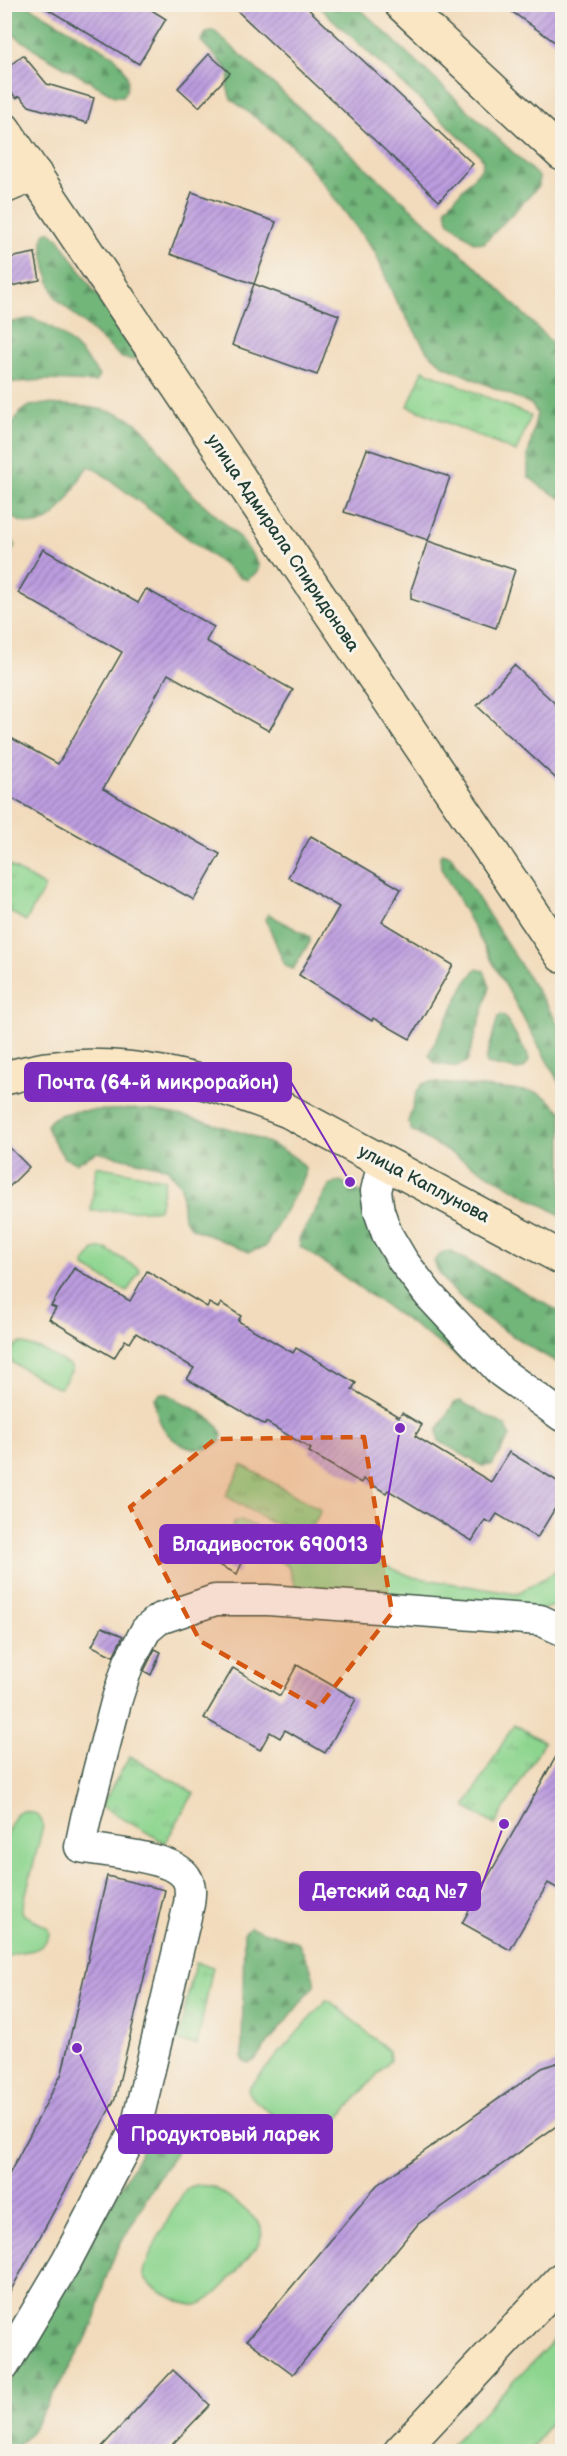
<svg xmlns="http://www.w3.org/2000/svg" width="567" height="2456" font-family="'Balsamiq Sans',sans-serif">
  <defs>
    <pattern id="forest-firs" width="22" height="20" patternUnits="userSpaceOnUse" patternTransform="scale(1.5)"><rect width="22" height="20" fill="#72b67a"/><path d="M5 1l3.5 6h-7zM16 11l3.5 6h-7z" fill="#5d9565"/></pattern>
    <pattern id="park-tufts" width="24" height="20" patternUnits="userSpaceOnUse" patternTransform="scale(1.5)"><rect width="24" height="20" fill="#8dd58f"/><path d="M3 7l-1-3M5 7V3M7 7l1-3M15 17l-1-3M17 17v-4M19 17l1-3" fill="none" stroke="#73ae76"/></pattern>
    <pattern id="building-hatch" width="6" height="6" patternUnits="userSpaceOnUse" patternTransform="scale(1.5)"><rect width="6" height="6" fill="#bc9cdf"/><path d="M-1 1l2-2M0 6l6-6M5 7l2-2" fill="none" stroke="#9880b6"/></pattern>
  </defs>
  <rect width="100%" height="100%" fill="#f7f3e8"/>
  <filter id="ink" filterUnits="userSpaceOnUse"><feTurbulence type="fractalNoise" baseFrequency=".0167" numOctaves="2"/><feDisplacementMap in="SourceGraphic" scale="12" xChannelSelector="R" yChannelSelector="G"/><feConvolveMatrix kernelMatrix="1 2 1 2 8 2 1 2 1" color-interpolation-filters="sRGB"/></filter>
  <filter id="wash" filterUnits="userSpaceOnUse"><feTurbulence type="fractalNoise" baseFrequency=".008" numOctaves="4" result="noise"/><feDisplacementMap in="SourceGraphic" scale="24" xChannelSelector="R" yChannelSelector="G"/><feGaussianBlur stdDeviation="1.35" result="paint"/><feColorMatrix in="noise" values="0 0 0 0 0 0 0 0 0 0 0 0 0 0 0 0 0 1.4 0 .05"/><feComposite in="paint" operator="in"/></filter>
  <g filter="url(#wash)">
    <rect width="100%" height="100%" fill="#f2dbbc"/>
    <g fill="#8dd58f" stroke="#568962" stroke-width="1.5">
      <polygon points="99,1249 106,1249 139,1269 140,1271 127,1292 85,1267 84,1263 94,1250"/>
      <polygon points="21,1343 42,1350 71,1366 72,1370 60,1388 55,1387 13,1363 9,1355 14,1347"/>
      <polygon points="241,1520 267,1532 329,1543 413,1577 516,1594 562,1568 562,1604 537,1611 301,1588 295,1586 288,1566 233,1532 232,1527 235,1522"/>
      <path d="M 21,1811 C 32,1811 42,1815 43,1826 L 22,1910 L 23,1914 L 48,1928 L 49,1935 C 38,1960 19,1945 5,1959 L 5,1836 L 16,1815 Z"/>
      <polygon points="326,2000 330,2001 389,2051 390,2060 313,2147 308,2145 250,2096 248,2089"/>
      <path d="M 200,2185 C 204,2186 210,2186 214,2188 C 224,2192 260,2219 262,2230 C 263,2236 259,2242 256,2248 C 243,2262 213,2307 193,2305 C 185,2304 174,2299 167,2295 C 159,2290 146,2285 144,2275 C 142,2265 179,2197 187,2189 C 191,2186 195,2185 200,2185 Z"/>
      <polygon points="558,2336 562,2336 562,2407 556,2413 531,2451 445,2451"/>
    </g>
    <g fill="url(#forest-firs)" stroke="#487a57" stroke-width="1.5">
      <path d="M 4,5 L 27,5 L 113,55 C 124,67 134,81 123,96 L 115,96 L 42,54 L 5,29 Z"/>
      <polygon points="317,5 356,5 539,177 539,186 484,243 474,242 448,221 446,208 482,168 483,160 480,155"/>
      <polygon points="213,30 486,276 562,353 562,499 541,487 528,476 528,456 537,413 531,404 444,366 427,351 395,299 375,252 326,187 293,146 231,99 227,86 231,73 201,41 207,32"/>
      <path d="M 47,232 L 51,232 L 59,239 L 137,355 L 134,360 L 122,358 L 57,299 C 49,285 40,250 44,234 Z"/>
      <path d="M 31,318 C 58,326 83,352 99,376 L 95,382 L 44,380 L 5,383 L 5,324 Z"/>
      <path d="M 46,404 C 73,406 104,406 128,418 C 155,432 164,465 184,486 C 211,514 239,529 259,566 L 257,572 L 247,580 L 240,577 L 94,468 L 88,467 L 85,470 C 65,503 49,544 5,513 L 5,436 L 20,412 L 30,406 Z"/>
      <polygon points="5,535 11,537 15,545 5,564"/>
      <polygon points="442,853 451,856 562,1030 562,1088 441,868 440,856"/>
      <polygon points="268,914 310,937 310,942 293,969 285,966 266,919"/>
      <polygon points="476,969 484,971 490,987 467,1062 455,1067 435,1063 429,1055 431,1050 467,981"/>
      <polygon points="502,1015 505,1017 528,1055 529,1060 524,1068 518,1070 487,1064 486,1060 498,1017"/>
      <polygon points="429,1082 536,1092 547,1098 562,1112 562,1216 412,1131 408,1122 417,1091 423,1084"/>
      <path d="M 108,1110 C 121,1110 136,1108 150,1110 C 186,1115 285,1139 305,1168 L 305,1176 L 265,1247 L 249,1252 L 192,1228 L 184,1219 L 181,1186 L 167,1168 L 97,1152 L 77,1163 L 64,1158 L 49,1133 L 47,1125 C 57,1108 91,1111 108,1110 Z"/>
      <polygon points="340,1181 366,1195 478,1368 473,1367 300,1246 299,1239 329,1186"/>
      <path d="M 450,1251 L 562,1313 L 562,1365 C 529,1347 444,1298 434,1261 L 443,1252 Z"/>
      <path d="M 161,1393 L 166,1393 C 180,1402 207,1413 217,1425 C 242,1455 157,1466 155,1398 Z"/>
      <polygon points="460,1401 506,1426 510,1436 492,1465 482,1466 439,1441 437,1431 454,1403"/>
      <path d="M 250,1927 L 298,1942 C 303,1954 316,1974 314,1986 L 254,2061 L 249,2063 L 244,2062 L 242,2057 L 244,1933 Z"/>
      <polygon points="149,2137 174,2142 178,2149 153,2187 116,2252 104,2283 96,2318 84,2343 33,2429 14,2451 5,2451 4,2392 38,2336"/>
    </g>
    <g fill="url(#park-tufts)" stroke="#568962" stroke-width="1.5">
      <polygon points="423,370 531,416 516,452 408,406"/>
      <polygon points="5,863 45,887 26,921 5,909"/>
      <polygon points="96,1166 165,1179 159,1210 91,1211"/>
      <polygon points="242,1465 321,1510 311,1530 270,1522 226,1496"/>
      <polygon points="514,1724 544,1742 495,1825 465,1807"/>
      <polygon points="130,1756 194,1793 165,1843 101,1806"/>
      <polygon points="195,1963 213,1967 197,2045 178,2041"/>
    </g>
    <g id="blocks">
      <g fill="url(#building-hatch)">
        <polygon points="39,4 142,4 166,19 139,64"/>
        <polygon points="230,4 303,4 473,164 439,201"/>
        <polygon points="501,4 562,4 562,47"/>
        <polygon points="209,54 230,73 199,107 178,88"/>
        <polygon points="23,55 47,84 94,98 87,123 29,106 20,96 16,98 4,83 4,70"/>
        <polygon points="192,192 276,222 254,284 339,315 317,375 232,345 254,284 170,254"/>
        <polygon points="35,253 40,280 7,287 4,259"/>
        <polygon points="367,449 450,477 428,541 515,570 496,628 411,599 411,590 428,540 344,512"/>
        <polygon points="43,549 138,603 146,589 214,627 206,641 293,690 269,731 168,674 103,789 220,854 194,900 4,794 4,734 58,764 122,652 18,593"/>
        <polygon points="514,665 562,710 562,784 477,706"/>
        <polygon points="311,836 401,889 382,922 453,965 410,1039 373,1018 372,1021 299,975 339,907 288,877"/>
        <polygon points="4,1142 29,1167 4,1192"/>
        <polygon points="74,1268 130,1301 147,1271 207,1307 209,1303 218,1308 221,1303 241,1316 238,1321 293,1353 296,1348 356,1383 352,1389 399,1417 402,1413 422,1425 415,1436 491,1482 509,1452 562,1484 562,1497 537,1538 497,1514 491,1523 485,1520 472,1541 388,1490 386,1493 363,1479 361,1483 309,1452 311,1449 266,1422 265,1425 187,1379 194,1368 136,1333 130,1343 125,1340 114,1358 49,1319 56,1308 51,1306"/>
        <polygon points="223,1542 246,1554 237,1574 213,1562"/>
        <polygon points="102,1627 123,1636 113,1656 92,1646"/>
        <polygon points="155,1649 161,1652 151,1675 144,1671"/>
        <polygon points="297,1665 356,1699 325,1753 285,1730 280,1738 270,1732 260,1750 204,1718 233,1668 280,1696"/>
        <polygon points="562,1746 562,1891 548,1883 510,1950 462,1923"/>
        <polygon points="107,1876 165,1890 115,2099 4,2303 4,2184 62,2073"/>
        <polygon points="562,2061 562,2122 418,2224 293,2374 247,2340 377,2185 542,2068"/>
        <polygon points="173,2370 210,2405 166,2451 98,2451"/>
      </g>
    </g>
  </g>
  <g filter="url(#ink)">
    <use href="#blocks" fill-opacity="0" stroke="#3f5548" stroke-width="1.5"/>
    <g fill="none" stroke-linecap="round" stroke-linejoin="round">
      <g stroke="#3f5548" stroke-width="33">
        <g id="street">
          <polyline points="383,1162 376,1191 379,1211 387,1234 403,1261 429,1295 501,1372 562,1416"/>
          <path d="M 4,2366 L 67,2260 L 136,2128 L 189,1904 C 190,1895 192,1886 186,1877 C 173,1856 105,1852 80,1847 L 86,1818 L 116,1702 L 129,1662 L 146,1630 L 159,1619 L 215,1600 L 268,1600 L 540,1620 L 562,1630"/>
        </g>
      </g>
      <g stroke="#3f5548" stroke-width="36">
        <g id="secondary">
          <polyline points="401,4 562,154"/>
          <polyline points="4,129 562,956"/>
          <polyline points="4,187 35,174"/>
          <path d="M 4,1078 C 18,1075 32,1071 45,1069 C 129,1058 211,1080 288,1111 L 562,1258"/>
          <polyline points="400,2452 562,2279"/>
        </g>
      </g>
      <use href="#street" stroke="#fff" stroke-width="30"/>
      <use href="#secondary" stroke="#fbe6c4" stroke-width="33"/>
    </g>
  </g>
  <path fill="#d45610" fill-opacity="0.2" stroke="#d45610" stroke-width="4.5" stroke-dasharray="12 8" stroke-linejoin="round" d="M 364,1437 L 392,1613 L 318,1708 L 200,1641 L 130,1507 L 215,1439 Z"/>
  <g text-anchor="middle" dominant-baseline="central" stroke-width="6" stroke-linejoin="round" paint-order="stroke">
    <g font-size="18" fill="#1f3d34" stroke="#f7f3e8">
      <text transform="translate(283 543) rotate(56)">улица Адмирала Спиридонова</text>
      <text transform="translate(424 1184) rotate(28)">улица Каплунова</text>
    </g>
  </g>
  <path fill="none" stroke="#7b2cbf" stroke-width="2" d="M350 1182L291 1082M400 1428L380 1544M504 1824L480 1891M77 2048L119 2134"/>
  <g fill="#7b2cbf" stroke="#f7f3e8" stroke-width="2">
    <circle cx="350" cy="1182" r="6"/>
    <circle cx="400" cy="1428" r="6"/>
    <circle cx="504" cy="1824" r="6"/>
    <circle cx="77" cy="2048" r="6"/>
  </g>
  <g fill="#7b2cbf" stroke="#7b2cbf" stroke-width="2">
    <rect x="25" y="1063" width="266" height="38" rx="6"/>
    <rect x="160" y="1525" width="220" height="38" rx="6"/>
    <rect x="300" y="1872" width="180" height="38" rx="6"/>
    <rect x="119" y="2115" width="213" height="38" rx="6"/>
  </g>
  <g font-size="20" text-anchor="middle" font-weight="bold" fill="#fff">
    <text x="158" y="1089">Почта (64-й микрорайон)</text>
    <text x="270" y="1551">Владивосток 690013</text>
    <text x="390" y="1898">Детский сад №7</text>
    <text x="225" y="2141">Продуктовый ларек</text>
  </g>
  <rect width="567" height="2456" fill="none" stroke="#f7f3e8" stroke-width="24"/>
</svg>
